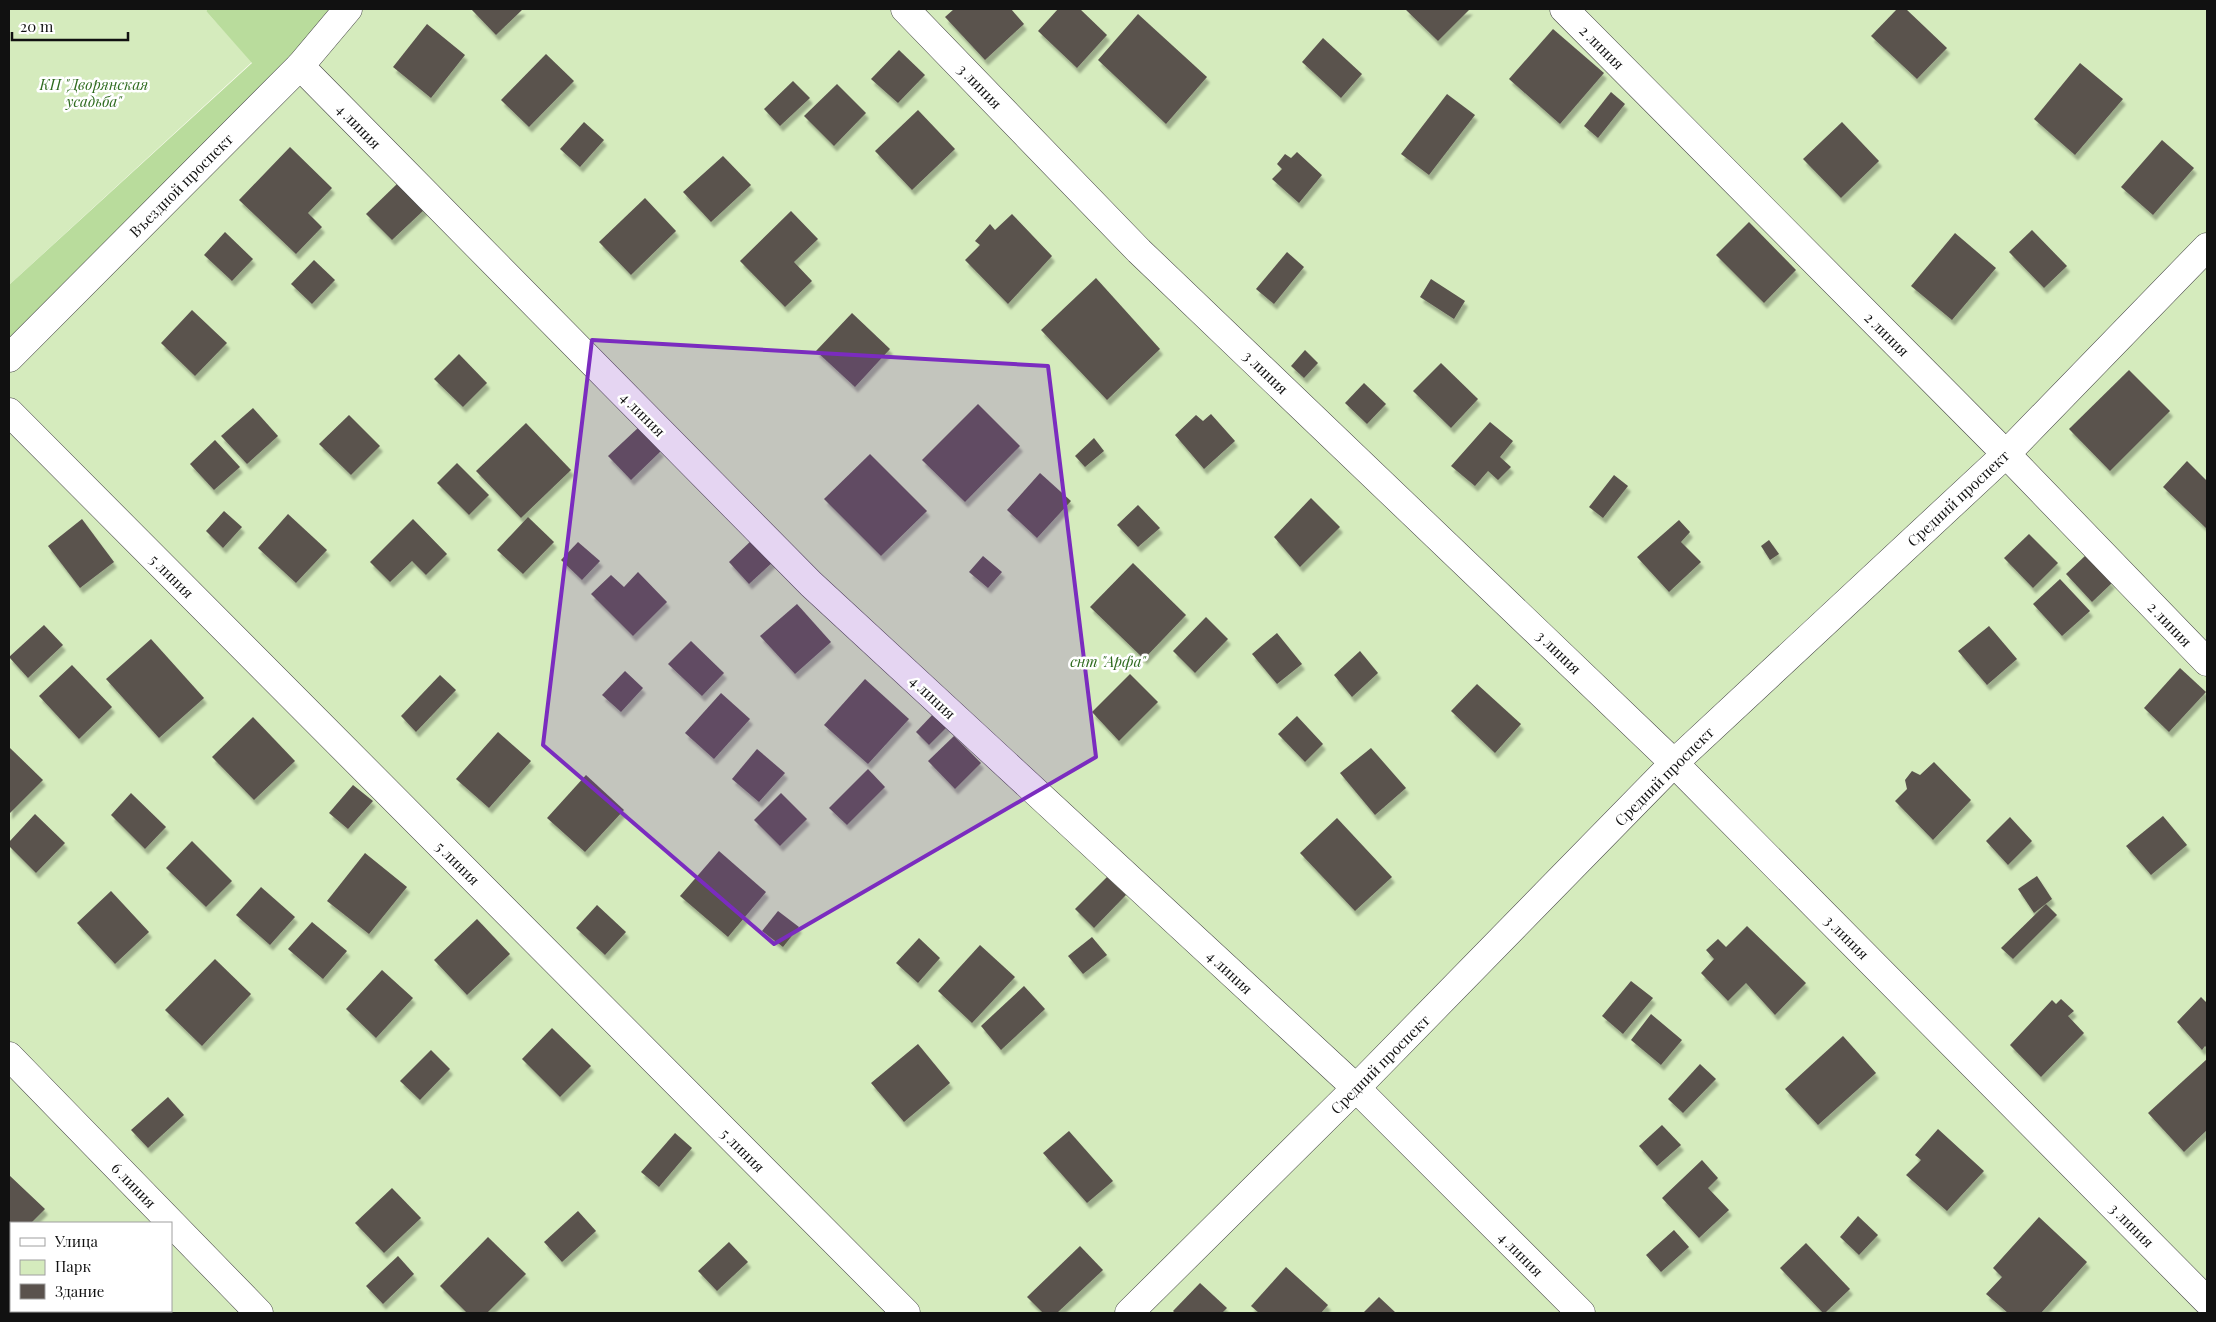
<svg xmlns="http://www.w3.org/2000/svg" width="2216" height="1322" font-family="'Playfair Display',serif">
  <defs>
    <filter id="shadow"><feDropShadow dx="3" dy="5.5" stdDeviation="1" flood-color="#0004"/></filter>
  </defs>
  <rect width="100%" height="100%" fill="#fffdf5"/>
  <g fill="#d5ebbd" fill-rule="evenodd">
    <polygon points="9,9 208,9 206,11 252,62 9,285"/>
    <path d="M 343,9 L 2207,9 L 2207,1313 L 9,1313 L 9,357 ZM 11,1223 L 171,1223 L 171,1311 L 11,1311 Z"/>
  </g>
  <polygon fill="#b9dc9c" points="208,9 343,9 9,357 9,285 252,63 206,11"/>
  <g fill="#5a524d" filter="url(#shadow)">
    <polygon points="471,9 523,9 496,35"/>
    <polygon points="954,9 1011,9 1024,24 985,60 945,17"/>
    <polygon points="1058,9 1080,9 1107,35 1077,68 1038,31"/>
    <polygon points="1405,9 1470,9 1438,41"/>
    <polygon points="1897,9 1906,9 1947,48 1917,79 1871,36"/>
    <polygon points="1138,14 1207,77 1166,124 1098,60"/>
    <polygon points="427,24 465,55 431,98 393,67"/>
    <polygon points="1553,29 1604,73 1560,124 1509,79"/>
    <polygon points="1323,38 1362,74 1341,98 1302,62"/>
    <polygon points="899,50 925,75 898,103 871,79"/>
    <polygon points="546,54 574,81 529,127 501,100"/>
    <polygon points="2080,63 2123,99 2075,155 2034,119"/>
    <polygon points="793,81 810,98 780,126 764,109"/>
    <polygon points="837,84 866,113 834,146 804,116"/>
    <polygon points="1611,92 1625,104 1598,138 1584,126"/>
    <polygon points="1447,94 1475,115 1429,175 1401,154"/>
    <polygon points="918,110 955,149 912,190 875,151"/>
    <polygon points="584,122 604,140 580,167 560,149"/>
    <polygon points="1842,122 1879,161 1841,198 1803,159"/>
    <polygon points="2162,140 2194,168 2153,215 2121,187"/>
    <polygon points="290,147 332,188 308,213 322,227 296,254 239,200"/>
    <polygon points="1297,152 1322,175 1299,203 1272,179 1282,169 1277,164 1285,154 1291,158"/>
    <polygon points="723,156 751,185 711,222 683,192"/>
    <polygon points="399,182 425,209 392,240 366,214"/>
    <polygon points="645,198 676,231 631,275 599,242"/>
    <polygon points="791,211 818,239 794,262 812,281 785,307 740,261"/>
    <polygon points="1012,214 1052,256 1008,304 965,260 980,245 975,241 990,224 995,230"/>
    <polygon points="1749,222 1796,270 1764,303 1716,255"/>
    <polygon points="2032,230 2067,266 2044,288 2009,252"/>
    <polygon points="225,232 253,259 232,281 204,255"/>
    <polygon points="1955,233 1996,268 1952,320 1911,286"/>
    <polygon points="1287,252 1304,267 1274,304 1256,289"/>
    <polygon points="314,260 335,280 312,304 291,284"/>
    <polygon points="1096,278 1160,349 1107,400 1041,330"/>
    <polygon points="1431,279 1465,301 1454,319 1420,297"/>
    <polygon points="192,310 227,343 195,376 161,343"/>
    <polygon points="852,313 890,349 855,387 816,351"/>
    <polygon points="1305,350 1318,363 1304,378 1291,366"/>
    <polygon points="459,354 487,383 463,407 434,379"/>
    <polygon points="1441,363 1478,399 1451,428 1413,391"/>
    <polygon points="2129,370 2170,411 2110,471 2069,429"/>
    <polygon points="1364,383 1386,404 1367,424 1345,403"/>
    <polygon points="978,404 1020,446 965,502 922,460"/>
    <polygon points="253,408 278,436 247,464 221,436"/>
    <polygon points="1211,414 1235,441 1204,469 1175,435 1196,415 1203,421"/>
    <polygon points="349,415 380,446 351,475 319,444"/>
    <polygon points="1490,422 1513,441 1500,457 1511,467 1498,480 1488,471 1475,486 1451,466"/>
    <polygon points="526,423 571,470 521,518 476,471"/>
    <polygon points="639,427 661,451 631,480 608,456"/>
    <polygon points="1094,438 1104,451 1085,467 1075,456"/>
    <polygon points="215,440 240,467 214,490 190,464"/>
    <polygon points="870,454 927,511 881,556 824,499"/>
    <polygon points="2187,461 2207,481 2207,529 2163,487"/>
    <polygon points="457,463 489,495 469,515 437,483"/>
    <polygon points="1040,473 1071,501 1037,538 1007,510"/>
    <polygon points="1614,475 1628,486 1603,518 1589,507"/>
    <polygon points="1311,498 1340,527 1300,567 1274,537"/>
    <polygon points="1138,505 1160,528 1138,547 1117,525"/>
    <polygon points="224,511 242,527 223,548 206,531"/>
    <polygon points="288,514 327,550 296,583 258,548"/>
    <polygon points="528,517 554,542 523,574 497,550"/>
    <polygon points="82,519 114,562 80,588 48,546"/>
    <polygon points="413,519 447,554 426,575 412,561 390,582 370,562"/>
    <polygon points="1679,520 1690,532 1681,542 1701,562 1669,592 1637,557"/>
    <polygon points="2029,534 2058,563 2033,588 2004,558"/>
    <polygon points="755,537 775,560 749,584 729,562"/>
    <polygon points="1769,540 1779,554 1770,560 1761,546"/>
    <polygon points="578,542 600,561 582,580 561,560"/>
    <polygon points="2086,555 2112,583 2092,602 2066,574"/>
    <polygon points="983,556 1002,572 988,588 969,572"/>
    <polygon points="1133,563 1186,615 1144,659 1090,607"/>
    <polygon points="638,572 667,602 633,636 591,594 611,575 624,587"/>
    <polygon points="2060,579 2090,611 2062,636 2033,604"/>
    <polygon points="797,604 831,642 795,674 760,636"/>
    <polygon points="1206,617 1228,639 1195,673 1173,651"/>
    <polygon points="44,625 63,645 28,678 9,657"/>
    <polygon points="1989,626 2017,659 1987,685 1958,651"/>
    <polygon points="1277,633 1302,664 1277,684 1252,654"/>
    <polygon points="151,639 204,698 159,738 106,679"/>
    <polygon points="691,641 724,673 702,696 668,664"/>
    <polygon points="1360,651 1378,673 1352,697 1334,675"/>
    <polygon points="72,665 112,707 79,739 39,696"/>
    <polygon points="2180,668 2206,692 2169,732 2144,708"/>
    <polygon points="625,671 643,688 621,712 602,695"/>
    <polygon points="1130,674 1158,702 1119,741 1092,712"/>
    <polygon points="440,675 456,690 416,732 401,716"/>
    <polygon points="865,679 909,719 868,764 824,725"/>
    <polygon points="1477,684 1521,724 1495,753 1451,711"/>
    <polygon points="721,693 750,719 714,759 685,733"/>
    <polygon points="935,712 949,725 929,745 916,732"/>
    <polygon points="1297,716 1323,744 1305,762 1278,734"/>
    <polygon points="253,717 295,761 254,800 212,757"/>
    <polygon points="498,732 531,761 489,808 456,779"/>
    <polygon points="954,736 981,763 955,789 928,761"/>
    <polygon points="9,747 43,780 9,814"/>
    <polygon points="1371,748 1406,788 1375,815 1340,773"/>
    <polygon points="757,749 785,773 759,802 732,779"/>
    <polygon points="1934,762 1971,800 1933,840 1895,801 1907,789 1905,780 1912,771 1920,775"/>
    <polygon points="868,769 885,787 847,825 829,808"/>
    <polygon points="586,775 624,810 585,852 547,818"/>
    <polygon points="353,785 373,801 348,829 329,813"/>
    <polygon points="131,793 166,827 145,849 111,815"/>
    <polygon points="781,793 807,819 780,846 754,820"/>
    <polygon points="35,814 65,843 36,873 9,846 9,842"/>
    <polygon points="2163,816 2187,845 2151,875 2126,846"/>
    <polygon points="2010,817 2032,841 2008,865 1986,841"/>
    <polygon points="1337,818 1392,877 1355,911 1300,853"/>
    <polygon points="192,841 232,881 206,907 166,868"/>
    <polygon points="719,851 766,892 728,937 680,896"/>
    <polygon points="365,853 407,887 369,934 327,901"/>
    <polygon points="2037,876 2052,899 2034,913 2018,889"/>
    <polygon points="1107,877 1126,895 1094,928 1075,909"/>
    <polygon points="261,887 295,917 270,945 236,915"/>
    <polygon points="111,891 149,932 115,964 77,923"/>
    <polygon points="2046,904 2057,915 2013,959 2001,948"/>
    <polygon points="597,905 626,932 605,955 576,928"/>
    <polygon points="778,911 799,927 783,947 762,931"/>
    <polygon points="477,919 510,954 467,995 434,960"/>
    <polygon points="312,922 347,951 323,979 288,949"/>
    <polygon points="1747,926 1806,983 1775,1015 1746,983 1728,1001 1701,973 1714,959 1706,950 1718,939 1726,947"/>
    <polygon points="1092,937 1107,955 1083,974 1068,956"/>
    <polygon points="919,938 940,958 918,983 896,963"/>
    <polygon points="980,945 1015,977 972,1023 938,991"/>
    <polygon points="215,959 251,994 202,1046 165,1010"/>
    <polygon points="382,970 413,998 376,1038 346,1009"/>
    <polygon points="1631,981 1653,998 1623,1034 1602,1016"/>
    <polygon points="1024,986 1045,1009 1001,1050 981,1026"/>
    <polygon points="2201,997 2207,1003 2207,1048 2205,1046 2202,1050 2177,1022"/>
    <polygon points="2061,999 2074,1011 2068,1016 2084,1033 2041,1077 2010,1045 2052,1000 2056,1004"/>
    <polygon points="1651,1014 1682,1040 1661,1065 1631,1040"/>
    <polygon points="552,1028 591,1066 560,1097 522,1059"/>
    <polygon points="1843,1036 1876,1073 1818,1125 1785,1089"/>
    <polygon points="918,1044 950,1083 904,1122 871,1083"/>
    <polygon points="431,1050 450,1069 420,1100 400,1081"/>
    <polygon points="2207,1059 2207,1130 2184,1152 2148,1113"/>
    <polygon points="1700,1064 1716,1079 1683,1113 1668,1099"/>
    <polygon points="168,1097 184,1115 148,1148 131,1130"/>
    <polygon points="1662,1125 1681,1145 1657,1166 1639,1146"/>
    <polygon points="1938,1129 1984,1171 1947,1211 1906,1175 1921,1160 1915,1155"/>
    <polygon points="1069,1131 1113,1181 1087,1203 1043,1153"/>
    <polygon points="675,1133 692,1148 659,1187 641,1172"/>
    <polygon points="1702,1160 1718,1178 1708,1188 1729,1210 1699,1238 1662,1198"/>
    <polygon points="9,1175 45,1209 31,1223 11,1223 11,1244 9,1247"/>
    <polygon points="392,1188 421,1218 384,1253 355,1223"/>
    <polygon points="578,1211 596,1231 562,1262 544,1242"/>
    <polygon points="1858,1216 1878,1235 1859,1255 1840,1237"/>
    <polygon points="2039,1217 2087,1262 2041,1313 2008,1313 1986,1294 2002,1277 1993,1268"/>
    <polygon points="1674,1230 1689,1247 1661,1272 1646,1255"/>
    <polygon points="488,1237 526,1274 487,1313 467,1313 440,1286"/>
    <polygon points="729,1242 748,1262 717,1291 698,1271"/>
    <polygon points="1806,1243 1850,1289 1825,1313 1823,1313 1780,1268"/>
    <polygon points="1080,1246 1103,1270 1057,1313 1043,1313 1027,1297"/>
    <polygon points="398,1256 414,1274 383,1304 366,1286"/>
    <polygon points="1286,1267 1328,1305 1321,1313 1259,1313 1251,1306"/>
    <polygon points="1200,1283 1227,1308 1222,1313 1175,1313 1173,1311"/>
    <polygon points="1379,1297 1396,1313 1363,1313"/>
    <polygon points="9,1300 11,1303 11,1311 19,1311 17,1313 9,1313"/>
    <polygon points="128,1311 144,1311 141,1313 130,1313"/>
  </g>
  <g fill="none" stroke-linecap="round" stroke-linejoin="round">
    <g stroke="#444" stroke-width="29">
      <g id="minor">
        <polyline points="905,9 1139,251 1674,763 2207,1301"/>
        <polyline points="1564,9 2006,454 2207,662"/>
        <polyline points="300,66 811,584 1356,1088 1581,1313"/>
        <polyline points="9,358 300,66 348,9"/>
        <polyline points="9,412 906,1313"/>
        <polyline points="9,1056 259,1313"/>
        <polyline points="1129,1313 1356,1088 1674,763 2006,454 2207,247"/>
      </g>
    </g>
    <use href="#minor" stroke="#fff" stroke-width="28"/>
  </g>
  <path fill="#7b2cbf" fill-opacity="0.2" stroke="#7b2cbf" stroke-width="4" stroke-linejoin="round" d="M 592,340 L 1048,366 L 1096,757 L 774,944 L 543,745 Z"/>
  <g text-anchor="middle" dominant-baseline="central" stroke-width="5" stroke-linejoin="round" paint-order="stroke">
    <g font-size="15" fill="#111" stroke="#fff">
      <text transform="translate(1602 47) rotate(45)">2 линия</text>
      <text transform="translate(980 86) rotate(46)">3 линия</text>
      <text transform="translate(359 126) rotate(46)">4 линия</text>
      <text transform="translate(181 185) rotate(-45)">Въездной проспект</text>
      <text transform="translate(1887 334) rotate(45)">2 линия</text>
      <text transform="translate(1266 372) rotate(44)">3 линия</text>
      <text transform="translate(643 414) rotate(45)">4 линия</text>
      <text transform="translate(1958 498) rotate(-43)">Средний проспект</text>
      <text transform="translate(172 576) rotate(45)">5 линия</text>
      <text transform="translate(2170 624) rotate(46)">2 линия</text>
      <text transform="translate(1559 652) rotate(44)">3 линия</text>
      <text transform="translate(933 697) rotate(43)">4 линия</text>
      <text transform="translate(1664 776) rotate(-45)">Средний проспект</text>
      <text transform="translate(458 863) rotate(45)">5 линия</text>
      <text transform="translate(1847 937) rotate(45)">3 линия</text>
      <text transform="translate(1230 972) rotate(43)">4 линия</text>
      <text transform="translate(1380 1064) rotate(-45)">Средний проспект</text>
      <text transform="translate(743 1150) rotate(45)">5 линия</text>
      <text transform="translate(134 1185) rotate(46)">6 линия</text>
      <text transform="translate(2132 1225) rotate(45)">3 линия</text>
      <text transform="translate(1521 1254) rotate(45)">4 линия</text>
    </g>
    <g font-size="15" font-style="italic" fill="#2f6b1f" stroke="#fff">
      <text x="94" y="84">КП "Дворянская<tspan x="94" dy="17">усадьба"</tspan></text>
      <text x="1108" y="661">снт "Арфа"</text>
    </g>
  </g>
  <rect width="2216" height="1322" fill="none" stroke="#111111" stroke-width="20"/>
  <rect x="10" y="1222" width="162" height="90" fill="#ffffff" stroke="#a0a0a0"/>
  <rect x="20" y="1238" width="25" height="8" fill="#ffffff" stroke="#a0a0a0"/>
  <text x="55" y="1247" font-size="15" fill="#111111">Улица</text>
  <rect x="20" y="1260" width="25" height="15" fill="#d5ebbd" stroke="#a0a0a0"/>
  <text x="55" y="1272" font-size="15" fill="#111111">Парк</text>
  <rect x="20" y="1284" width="25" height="15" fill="#5a524d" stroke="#a0a0a0"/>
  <text x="55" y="1297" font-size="15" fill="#111111">Здание</text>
  <path d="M12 32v8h116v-8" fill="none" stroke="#111111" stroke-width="2.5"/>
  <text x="20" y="32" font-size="15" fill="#111111" stroke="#ffffff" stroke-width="4" paint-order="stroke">20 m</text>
</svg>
